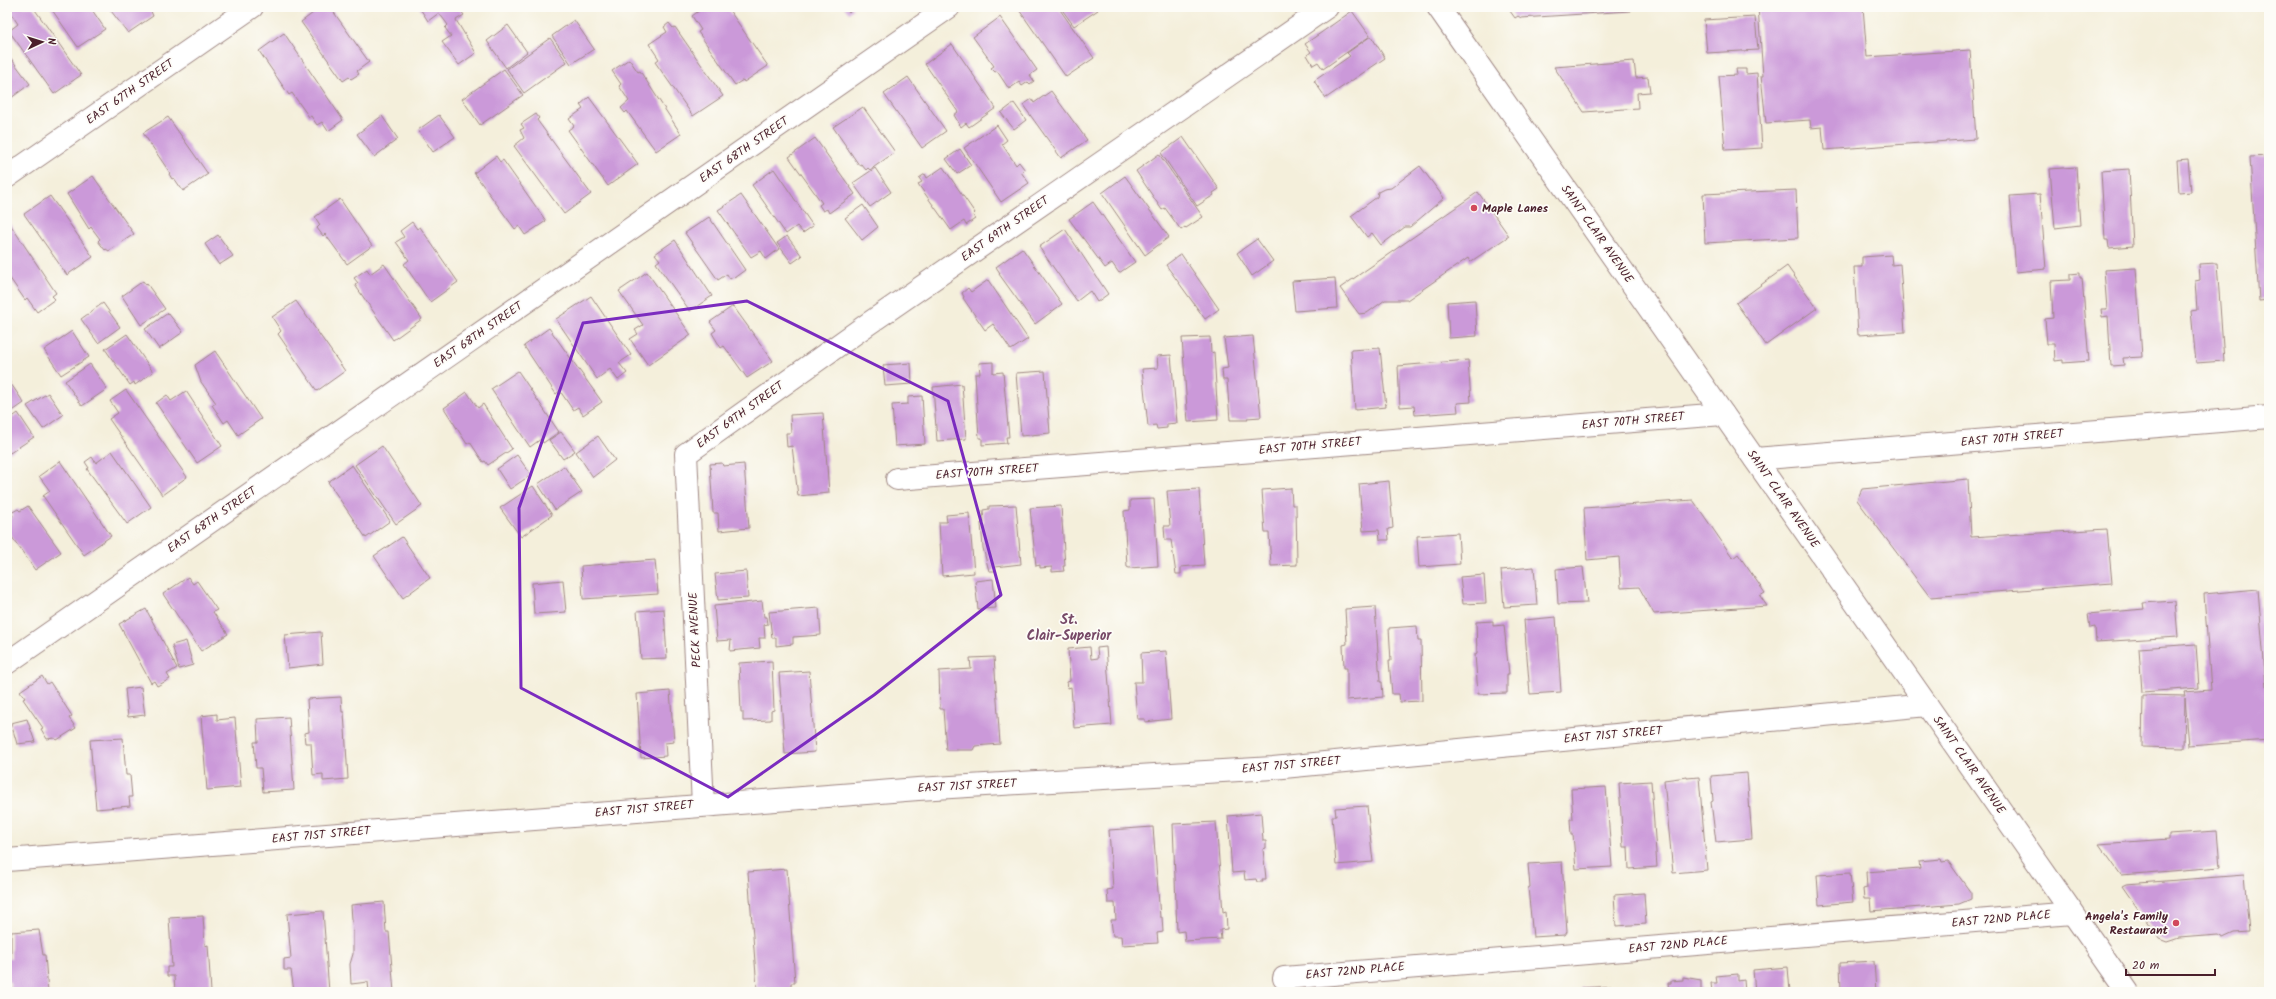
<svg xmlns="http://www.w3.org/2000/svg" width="2276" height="999" font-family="Kalam,sans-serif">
  <rect width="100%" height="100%" fill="#fdfcf7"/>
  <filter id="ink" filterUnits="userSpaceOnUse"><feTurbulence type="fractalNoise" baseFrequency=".025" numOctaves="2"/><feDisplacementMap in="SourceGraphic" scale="8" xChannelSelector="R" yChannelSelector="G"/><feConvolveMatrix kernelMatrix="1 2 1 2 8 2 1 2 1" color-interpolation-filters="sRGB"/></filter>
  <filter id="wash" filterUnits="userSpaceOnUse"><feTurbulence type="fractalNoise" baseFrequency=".012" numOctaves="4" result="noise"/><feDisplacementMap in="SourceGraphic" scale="16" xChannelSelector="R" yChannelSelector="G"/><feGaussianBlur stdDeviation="0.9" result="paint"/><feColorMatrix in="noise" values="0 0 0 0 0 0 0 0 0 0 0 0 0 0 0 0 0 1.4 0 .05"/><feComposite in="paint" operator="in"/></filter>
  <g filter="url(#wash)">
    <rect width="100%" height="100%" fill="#f4efdb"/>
    <g id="blocks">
      <g fill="#cb99d9">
        <polygon points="11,7 33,7 81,75 54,94 9,31 18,24 8,9"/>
        <polygon points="50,7 90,7 105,29 78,47"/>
        <polygon points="108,7 149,7 153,16 128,33"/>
        <polygon points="321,7 330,7 369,62 357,71 359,74 351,79 349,77 343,81 301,22"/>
        <polygon points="419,7 458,7 464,15 456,20 476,53 459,65 442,42 451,36 445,28 448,25 439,13 428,21"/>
        <polygon points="704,7 727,7 768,66 744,82 743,80 735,85 698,32 701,30 692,16"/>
        <polygon points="844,7 852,7 853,9 849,13"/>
        <polygon points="1017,7 1058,7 1094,58 1066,77"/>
        <polygon points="1060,7 1096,7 1098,10 1074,26"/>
        <polygon points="1507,7 1630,7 1630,11 1521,18 1518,16 1515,18"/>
        <polygon points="1758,7 1863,7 1867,57 1970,50 1976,139 1824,150 1822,127 1811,128 1810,120 1766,123 1761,76 1763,76"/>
        <polygon points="1352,11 1370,36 1323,69 1318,62 1313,65 1307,55 1311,52 1305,44"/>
        <polygon points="1000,17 1037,70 1030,75 1034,81 1030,84 1028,82 1022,86 1019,82 1009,89 997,71 995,72 991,68 994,66 973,37"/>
        <polygon points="1755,17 1758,50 1707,53 1704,20"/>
        <polygon points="574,20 594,49 571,64 552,36"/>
        <polygon points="669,23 673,28 675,27 723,96 693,116 655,62 659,59 649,44 667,32 664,27"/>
        <polygon points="508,25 527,52 506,68 487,41"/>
        <polygon points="284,33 343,120 328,131 322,122 317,125 311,116 309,117 292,93 289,95 259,51"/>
        <polygon points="1371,36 1385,58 1326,98 1314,81 1350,56 1347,53"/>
        <polygon points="550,38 567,62 524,93 507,69"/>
        <polygon points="952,44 996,108 969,127 966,123 961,127 954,115 958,112 925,64"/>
        <polygon points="7,53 30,84 7,101"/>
        <polygon points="629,59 638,72 640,71 681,134 656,151 627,111 625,113 621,108 629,101 619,86 621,84 612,71"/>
        <polygon points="1634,61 1636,78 1648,77 1650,92 1637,93 1638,108 1584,112 1554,67"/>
        <polygon points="504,69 523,95 480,125 462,99"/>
        <polygon points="1736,69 1746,69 1746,74 1757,73 1762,148 1725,150 1719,76 1737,75"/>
        <polygon points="908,77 946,131 922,148 884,94"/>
        <polygon points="1051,91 1087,140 1061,158 1023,105 1032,99 1034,103"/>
        <polygon points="589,97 638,164 608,186 568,130 574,126 569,119 583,109 580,105"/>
        <polygon points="1014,103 1026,120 1014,129 1001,113"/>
        <polygon points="863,107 895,152 870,170 868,168 866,170 861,164 859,165 833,127"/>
        <polygon points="536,114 539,118 537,120 591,194 564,214 514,146 524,138 520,130 524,128 521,124"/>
        <polygon points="439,115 455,137 433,152 418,130"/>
        <polygon points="382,116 398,139 374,157 357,134"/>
        <polygon points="168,117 208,174 183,191 174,178 172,179 169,174 170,173 143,133"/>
        <polygon points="997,125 1007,140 1002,144 1016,165 1019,162 1025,170 1021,172 1029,183 1001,202 964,148"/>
        <polygon points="1183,137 1219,189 1213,193 1214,195 1197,206 1161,153"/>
        <polygon points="815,138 855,194 829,213 827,209 823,211 819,205 822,203 789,157"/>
        <polygon points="960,149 971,165 957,174 946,159"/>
        <polygon points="1159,154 1203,217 1186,228 1185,227 1181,230 1165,208 1162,210 1136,171"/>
        <polygon points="496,156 500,162 503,160 546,221 525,235 519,226 515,229 474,173"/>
        <polygon points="2269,156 2269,300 2259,301 2250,157"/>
        <polygon points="2188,159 2191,192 2179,193 2177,160"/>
        <polygon points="1420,166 1444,198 1410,227 1405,227 1381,245 1372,233 1367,237 1351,216 1377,197 1378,192 1384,189 1391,188"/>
        <polygon points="943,167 975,213 973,215 975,219 966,225 964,221 951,230 918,184 922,182 919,178 925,174 927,178"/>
        <polygon points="2076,167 2080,225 2055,228 2050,169"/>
        <polygon points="875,168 891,192 870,207 853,183"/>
        <polygon points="774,169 813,226 803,233 797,226 786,234 752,185"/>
        <polygon points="2129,169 2133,246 2109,248 2108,240 2105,240 2101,171"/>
        <polygon points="93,176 134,234 109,251 106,249 105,250 98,241 100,239 91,227 89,229 67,194"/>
        <polygon points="1125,176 1169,237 1145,255 1102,193"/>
        <polygon points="1796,190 1798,238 1705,243 1703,194"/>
        <polygon points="1478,192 1509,236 1470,262 1468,258 1407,300 1385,300 1367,313 1359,314 1340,288"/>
        <polygon points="2040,194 2046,269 2016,272 2010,196"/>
        <polygon points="741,195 779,249 766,259 761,251 751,257 718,210"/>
        <polygon points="50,196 93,257 67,275 24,214"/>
        <polygon points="340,199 372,246 347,264 325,234 323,236 317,228 320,225 315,217"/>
        <polygon points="1093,202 1135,262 1119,273 1112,263 1105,268 1069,219"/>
        <polygon points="863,205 878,227 862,240 845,218"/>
        <polygon points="709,217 745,270 734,278 733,277 730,279 727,274 718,280 685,233"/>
        <polygon points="412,222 417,229 420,227 458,282 430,302 404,264 409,260 396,242 404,237 400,231"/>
        <polygon points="10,224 56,293 52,296 55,299 37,312 27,298 25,300 7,274 7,226"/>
        <polygon points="1065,229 1108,294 1097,302 1090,291 1077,301 1039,247"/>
        <polygon points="218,235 233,256 219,265 205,244"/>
        <polygon points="787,236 802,256 792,263 777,243"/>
        <polygon points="1257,239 1273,261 1252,276 1237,253"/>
        <polygon points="675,240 712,296 690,311 656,263 660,260 655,254"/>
        <polygon points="1022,248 1062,304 1035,324 999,274 1000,273 996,267"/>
        <polygon points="1181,254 1219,309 1205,319 1166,265"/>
        <polygon points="1891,255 1892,265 1900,264 1905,332 1858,335 1854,267 1862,267 1862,257"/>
        <polygon points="2217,263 2224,361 2196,363 2191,311 2197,310 2195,281 2200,280 2199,264"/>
        <polygon points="384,264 422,319 393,340 355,285 358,283 354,278 367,269 370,274"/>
        <polygon points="1787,266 1817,308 1766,345 1736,303"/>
        <polygon points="2136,268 2142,357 2123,358 2124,365 2111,366 2108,316 2102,317 2101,309 2107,309 2104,270"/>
        <polygon points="647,272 691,335 648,365 630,339 638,334 635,330 643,325 619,291"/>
        <polygon points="2080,273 2080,278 2082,278 2089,361 2063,363 2063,360 2055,361 2054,344 2047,344 2045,319 2053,318 2051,281 2070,280 2070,274"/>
        <polygon points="1335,278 1337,308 1295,311 1292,281"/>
        <polygon points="988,280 1028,339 1011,350 993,324 985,330 963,298 964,297 962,293 968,288 971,292"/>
        <polygon points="143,281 146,285 147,284 165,309 141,325 122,296"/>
        <polygon points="591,296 631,355 619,363 627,373 618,380 610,369 597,379 556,319"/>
        <polygon points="1475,300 1477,336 1449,338 1447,302"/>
        <polygon points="296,301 345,371 317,391 278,334 281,331 272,317"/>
        <polygon points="103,303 120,327 98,343 81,319"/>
        <polygon points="733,306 773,361 747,378 724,346 721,348 712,333 716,330 710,322"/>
        <polygon points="168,313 183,332 159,349 145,329"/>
        <polygon points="549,328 602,402 583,415 578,407 573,410 560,391 556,394 524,346"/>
        <polygon points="72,331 89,357 61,375 44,350"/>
        <polygon points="127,334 153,372 135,385 134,382 130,385 105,349"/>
        <polygon points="1253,336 1261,417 1247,418 1248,420 1230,420 1227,380 1223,380 1222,369 1228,368 1224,338"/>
        <polygon points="1210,337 1211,353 1214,352 1218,420 1188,422 1182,338"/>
        <polygon points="1380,348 1386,407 1355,410 1351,350"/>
        <polygon points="215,351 261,419 238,435 228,420 224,423 212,405 216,403 201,382 195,365"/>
        <polygon points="1171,355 1177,423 1167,424 1167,428 1157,429 1156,425 1148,426 1142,369 1158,368 1157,356"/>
        <polygon points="1468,360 1471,402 1457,403 1458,412 1415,415 1414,406 1400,407 1398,366"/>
        <polygon points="993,362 993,373 1003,372 1009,437 1006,437 1007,443 982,445 982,438 979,438 975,374 980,374 979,363"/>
        <polygon points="911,363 912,384 885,386 883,365"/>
        <polygon points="90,364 107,389 82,406 65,381"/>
        <polygon points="518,371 559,432 543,443 541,439 530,447 491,389"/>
        <polygon points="1045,371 1050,433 1021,436 1016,373"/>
        <polygon points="7,378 24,403 7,415"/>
        <polygon points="962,384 966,439 937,441 933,387"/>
        <polygon points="126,390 187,477 162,495 109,419 118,413 110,401"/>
        <polygon points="186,391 222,446 197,463 156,403 167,395 171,401"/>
        <polygon points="467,392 478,408 483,404 512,449 488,465 485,461 483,462 470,442 467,444 444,408"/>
        <polygon points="48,393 63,415 43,429 27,406"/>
        <polygon points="922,396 925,444 895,446 892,405 908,404 908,397"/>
        <polygon points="18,413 34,437 10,453 7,449 7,421"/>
        <polygon points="823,413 829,493 798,496 792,446 787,447 786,433 791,433 790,415"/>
        <polygon points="561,432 575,451 563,459 549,440"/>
        <polygon points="598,436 615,460 593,477 576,452"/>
        <polygon points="382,446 422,506 396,524 355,465"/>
        <polygon points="112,451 151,507 127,524 87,469 89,468 85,462 92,457 96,463"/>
        <polygon points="517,455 531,475 510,489 497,469"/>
        <polygon points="60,461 111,536 84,555 43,496 50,491 39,476"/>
        <polygon points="722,463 723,466 744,464 749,528 719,531 718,513 713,513 710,464"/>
        <polygon points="352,465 390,521 366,538 328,482"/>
        <polygon points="564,466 582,492 555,510 538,484"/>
        <polygon points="1968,479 1971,537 2107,529 2112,583 1930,597 1857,500 1862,489"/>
        <polygon points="1389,481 1393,528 1388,529 1389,540 1380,540 1379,530 1363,531 1359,484"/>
        <polygon points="533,486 552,515 521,537 500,508"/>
        <polygon points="1291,488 1292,505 1296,505 1297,565 1271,566 1269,533 1265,533 1262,490"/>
        <polygon points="1199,489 1204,565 1181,567 1181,574 1176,574 1171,540 1165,540 1164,526 1170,526 1167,491"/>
        <polygon points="1154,499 1158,566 1129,568 1127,567 1124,511 1130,510 1130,500"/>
        <polygon points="1693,500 1733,558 1738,554 1765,593 1760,596 1767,606 1654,614 1639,587 1621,588 1619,557 1587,560 1584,508"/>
        <polygon points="1016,505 1021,564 995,567 995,571 989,571 983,548 981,523 984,523 983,510 989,509 989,506"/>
        <polygon points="28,506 61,552 35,570 7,530 7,521 13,516 11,513 18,509 20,511"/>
        <polygon points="1061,506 1065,566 1063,566 1064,571 1052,572 1052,567 1040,568 1040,565 1036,566 1030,508"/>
        <polygon points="969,513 974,573 942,576 939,522 947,522 946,515"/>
        <polygon points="1458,533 1460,564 1419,567 1417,536"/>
        <polygon points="402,537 430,578 403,598 374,556"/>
        <polygon points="655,560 658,594 583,599 581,566"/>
        <polygon points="1534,567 1537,605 1504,607 1501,570"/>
        <polygon points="1583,567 1587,603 1558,604 1556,569"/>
        <polygon points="746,571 748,598 718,600 715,574"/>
        <polygon points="1484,575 1486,603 1463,604 1460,577"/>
        <polygon points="188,577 193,584 197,581 217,610 213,612 228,634 201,651 163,594"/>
        <polygon points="993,579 996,608 978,609 975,581"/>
        <polygon points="563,580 566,612 534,614 532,583"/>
        <polygon points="2258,589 2266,686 2269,685 2269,740 2189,746 2185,698 2184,748 2142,747 2143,695 2185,696 2184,692 2211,690 2204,594"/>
        <polygon points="762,601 764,617 767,617 768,624 764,625 765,638 759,638 760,648 730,651 731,640 717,641 714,606"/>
        <polygon points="2175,601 2178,637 2096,642 2095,627 2090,628 2088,614 2144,609 2143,603"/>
        <polygon points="1375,607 1380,682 1382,682 1383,697 1347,700 1347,668 1344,668 1343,645 1347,644 1345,609"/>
        <polygon points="819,608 821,635 793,637 793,644 776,646 776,638 772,638 769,612"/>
        <polygon points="146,609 177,668 167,674 170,679 157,686 154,681 151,683 119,624"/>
        <polygon points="664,609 667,658 641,659 637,611"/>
        <polygon points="1556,617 1561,692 1530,694 1524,620"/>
        <polygon points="1493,621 1493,626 1504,625 1509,674 1507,674 1507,693 1478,694 1475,654 1477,653 1476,622"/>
        <polygon points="1417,626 1418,641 1421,641 1422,701 1400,702 1399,694 1392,694 1389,661 1391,661 1389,628"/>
        <polygon points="321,632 323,664 288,668 285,635"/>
        <polygon points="186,641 193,665 179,669 172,645"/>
        <polygon points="2196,644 2199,688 2142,692 2139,648"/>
        <polygon points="1090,647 1091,659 1098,658 1097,648 1106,647 1112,725 1074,728 1071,687 1068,688 1067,682 1070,681 1068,649"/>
        <polygon points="1166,651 1171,719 1145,722 1145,719 1137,719 1134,682 1142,682 1141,653"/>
        <polygon points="994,657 1000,744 975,746 973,750 946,750 943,709 940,709 939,671 971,669 970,658"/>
        <polygon points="772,661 774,710 771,711 771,720 743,721 743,712 741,712 739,663"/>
        <polygon points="809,671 815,752 785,754 779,673"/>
        <polygon points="42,676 47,684 50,682 72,716 69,718 76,728 57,740 54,738 47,739 41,729 43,728 23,699 25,698 20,691"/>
        <polygon points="141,687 145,715 128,717 125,689"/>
        <polygon points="670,691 674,742 665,743 666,756 641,758 637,694"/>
        <polygon points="341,697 342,712 344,712 348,779 323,781 323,774 313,775 311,743 305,743 304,733 309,732 307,699"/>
        <polygon points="217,714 217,720 235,718 241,787 207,790 201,716"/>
        <polygon points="289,717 294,790 263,792 261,768 256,768 254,742 258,742 257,719"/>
        <polygon points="27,719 35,742 17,744 11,723"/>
        <polygon points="123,738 126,775 130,775 132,797 129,797 130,806 96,809 90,740"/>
        <polygon points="1747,773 1752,839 1716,842 1711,802 1713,801 1711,776"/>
        <polygon points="1687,777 1687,778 1699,777 1707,870 1673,873 1664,780"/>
        <polygon points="1651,781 1657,867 1629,869 1628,847 1623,847 1619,783"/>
        <polygon points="1606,787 1612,867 1576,869 1573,835 1571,835 1570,819 1573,819 1571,789"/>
        <polygon points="1367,806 1373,862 1336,865 1332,816 1336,816 1335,808"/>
        <polygon points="1261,813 1263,841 1266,841 1266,848 1263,849 1266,879 1262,879 1263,882 1257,882 1256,879 1245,880 1244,872 1232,873 1228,816"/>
        <polygon points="1216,822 1223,912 1226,911 1227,929 1220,930 1221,939 1185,941 1184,931 1177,932 1173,824"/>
        <polygon points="1153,827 1160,917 1162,917 1163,932 1157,933 1158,943 1122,945 1121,936 1113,936 1111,920 1116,920 1115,903 1108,903 1107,890 1113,889 1109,830"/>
        <polygon points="2217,831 2220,867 2121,875 2099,844 2169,839 2169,834"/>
        <polygon points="1941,859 1942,862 1948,861 1971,893 1971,899 1959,904 1871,911 1870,899 1864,899 1863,889 1867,888 1866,872 1920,868 1919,861"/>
        <polygon points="1562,862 1567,932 1565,935 1533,937 1528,888 1530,887 1528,864"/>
        <polygon points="787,869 795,983 791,983 791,992 767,992 766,987 757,988 748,872"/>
        <polygon points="1850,873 1853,902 1819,905 1817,875"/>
        <polygon points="2244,875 2249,932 2234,933 2223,938 2218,935 2179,938 2167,942 2159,939 2122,886 2126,884"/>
        <polygon points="1644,893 1646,924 1616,926 1614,895"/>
        <polygon points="384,902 386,932 389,932 394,992 369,992 368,982 351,984 350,964 353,954 353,934 351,905"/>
        <polygon points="323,911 329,992 294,992 291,970 284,970 284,959 291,958 287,914"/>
        <polygon points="203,916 205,946 208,945 211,992 175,992 174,976 167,976 167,967 172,967 169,918"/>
        <polygon points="39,930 43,955 45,955 48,992 11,992 10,982 8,982 7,958 11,958 11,932"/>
        <polygon points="1874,961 1876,992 1841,992 1840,963"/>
        <polygon points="1788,967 1790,992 1755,992 1753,970"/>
        <polygon points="1738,974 1738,981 1744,980 1745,992 1712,992 1711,983 1717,983 1716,976"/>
        <polygon points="1683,977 1701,980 1701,992 1669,992 1668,983 1671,983 1671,981 1683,980"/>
        <polygon points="1614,986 1615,992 1581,992 1581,988"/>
      </g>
    </g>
  </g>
  <g filter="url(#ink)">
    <use href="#blocks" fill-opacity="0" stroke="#9f8783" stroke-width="1"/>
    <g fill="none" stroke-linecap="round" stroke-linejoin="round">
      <g stroke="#9f8783" stroke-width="24">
        <g id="street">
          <polyline points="7,177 252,7"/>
          <polyline points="1755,459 2269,417"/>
          <polyline points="897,479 1723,414"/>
          <polyline points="7,663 949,7"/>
          <polyline points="703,805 686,454 868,324 1327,7"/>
          <polyline points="7,860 918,789 1273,768 1927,705"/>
          <polyline points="1284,978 2072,913"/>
        </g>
      </g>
      <g stroke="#9f8783" stroke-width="24">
        <polyline id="secondary" points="1438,7 2128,992"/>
      </g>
      <use href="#street" stroke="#fff" stroke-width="22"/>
      <use href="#secondary" stroke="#fff" stroke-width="22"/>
    </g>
  </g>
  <path fill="none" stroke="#7b2cbf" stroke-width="3" stroke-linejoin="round" d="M 747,301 L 948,401 L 1001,595 L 874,695 L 728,797 L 521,688 L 519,508 L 583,323 Z"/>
  <g fill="#d1495b" stroke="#fdfcf7" stroke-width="1.5">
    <circle cx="1474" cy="208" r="4"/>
    <circle cx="2176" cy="923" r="4"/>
  </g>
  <g text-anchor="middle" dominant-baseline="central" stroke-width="3.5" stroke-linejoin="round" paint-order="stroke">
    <g font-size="12" fill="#4a1f2b" stroke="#fdfcf7">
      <text transform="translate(130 92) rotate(-35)">EAST 67TH STREET</text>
      <text transform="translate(744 150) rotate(-35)">EAST 68TH STREET</text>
      <text transform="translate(1005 229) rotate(-35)">EAST 69TH STREET</text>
      <text transform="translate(1597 234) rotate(55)">SAINT CLAIR AVENUE</text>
      <text transform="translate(478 335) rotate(-35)">EAST 68TH STREET</text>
      <text transform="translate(740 415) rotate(-36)">EAST 69TH STREET</text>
      <text transform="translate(1633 421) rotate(-5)">EAST 70TH STREET</text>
      <text transform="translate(2012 438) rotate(-5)">EAST 70TH STREET</text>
      <text transform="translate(1310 446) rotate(-5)">EAST 70TH STREET</text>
      <text transform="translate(987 472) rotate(-4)">EAST 70TH STREET</text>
      <text transform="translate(1783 499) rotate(55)">SAINT CLAIR AVENUE</text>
      <text transform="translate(212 520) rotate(-35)">EAST 68TH STREET</text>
      <text transform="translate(695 630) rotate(-93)">PECK AVENUE</text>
      <text transform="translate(1613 735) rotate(-5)">EAST 71ST STREET</text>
      <text transform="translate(1291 765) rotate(-5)">EAST 71ST STREET</text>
      <text transform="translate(1969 765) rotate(55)">SAINT CLAIR AVENUE</text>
      <text transform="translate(967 786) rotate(-3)">EAST 71ST STREET</text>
      <text transform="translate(644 809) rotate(-5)">EAST 71ST STREET</text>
      <text transform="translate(321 835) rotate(-5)">EAST 71ST STREET</text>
      <text transform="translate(2001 919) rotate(-5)">EAST 72ND PLACE</text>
      <text transform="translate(1678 945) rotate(-5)">EAST 72ND PLACE</text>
      <text transform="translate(1355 971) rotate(-5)">EAST 72ND PLACE</text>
    </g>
    <g font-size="12" font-weight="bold" fill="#4a1f2b" stroke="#fdfcf7" text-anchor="start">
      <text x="1482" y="208">Maple Lanes</text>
      <text x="2168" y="916" text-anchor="end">Angela's Family<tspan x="2168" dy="14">Restaurant</tspan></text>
    </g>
    <g font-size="14" font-weight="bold" fill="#774a68" stroke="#fdfcf7">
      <text x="1069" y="620">St.<tspan x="1069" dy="16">Clair-Superior</tspan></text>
    </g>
  </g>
  <rect width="2276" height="999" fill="none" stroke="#fdfcf7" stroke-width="24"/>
  <g transform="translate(42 42) rotate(86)" stroke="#fdfcf7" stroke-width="3" paint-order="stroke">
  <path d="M0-3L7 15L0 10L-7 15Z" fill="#4a1f2b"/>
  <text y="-6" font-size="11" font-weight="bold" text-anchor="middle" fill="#4a1f2b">N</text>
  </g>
  <path d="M2126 969v6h89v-6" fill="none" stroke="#4a1f2b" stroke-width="2"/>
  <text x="2132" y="969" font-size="12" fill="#4a1f2b" stroke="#fdfcf7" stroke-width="3" paint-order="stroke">20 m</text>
</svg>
